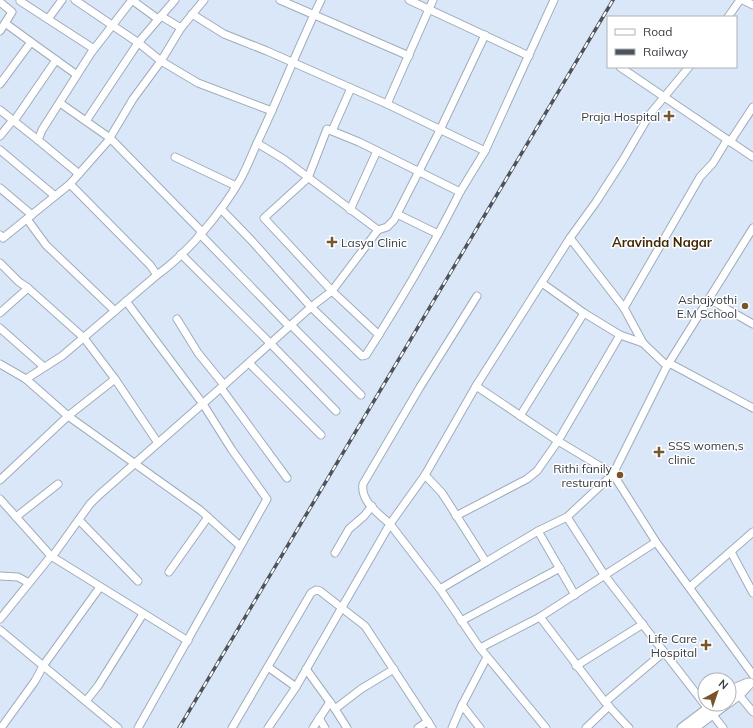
<svg xmlns="http://www.w3.org/2000/svg" width="753" height="728" font-family="Mulish,sans-serif">
  <rect width="100%" height="100%" fill="#d9e7f8"/>
  <g fill="none" stroke-linecap="round" stroke-linejoin="round">
    <g stroke="#9facbc" stroke-width="9">
      <g id="minor">
        <polyline points="75,0 140,44 161,61 198,83 272,111"/>
        <polyline points="280,0 409,56"/>
        <polyline points="409,0 529,56"/>
        <polyline points="743,0 753,5"/>
        <polyline points="20,1 94,49"/>
        <polyline points="0,2 12,12 0,31"/>
        <polyline points="192,14 224,34 267,51 387,104 433,0"/>
        <polyline points="728,17 740,0"/>
        <polyline points="48,19 62,0"/>
        <polyline points="181,28 204,0"/>
        <polyline points="31,42 77,75"/>
        <polyline points="620,67 753,157"/>
        <polyline points="0,84 31,42 5,23"/>
        <polyline points="60,103 110,138 202,232"/>
        <polyline points="387,104 485,151 554,0"/>
        <polyline points="0,110 38,140 42,130 91,53 132,0 158,19"/>
        <polyline points="14,121 56,60"/>
        <polyline points="86,121 138,43 161,16"/>
        <path d="M 327,129 L 359,142 L 460,192 C 432,248 400,302 366,355 L 362,356 L 311,307 L 332,291 L 264,218 L 308,178 Z"/>
        <polyline points="332,131 351,88"/>
        <polyline points="0,136 13,120"/>
        <polyline points="38,140 79,174"/>
        <polyline points="730,142 753,107"/>
        <polyline points="257,143 285,160 378,230 332,291 379,335"/>
        <polyline points="0,150 55,196"/>
        <polyline points="175,157 236,186"/>
        <polyline points="70,184 108,141 133,99 161,61 181,28 161,16 175,0"/>
        <polyline points="0,188 32,215"/>
        <polyline points="460,192 485,151"/>
        <polyline points="350,210 377,151"/>
        <polyline points="397,214 438,234"/>
        <polyline points="27,219 46,245 115,311"/>
        <polyline points="753,228 667,366 613,474 656,542 753,675"/>
        <polyline points="378,230 387,227 394,220 440,130 485,35"/>
        <polyline points="200,234 289,326"/>
        <polyline points="0,235 3,238 70,184 150,265 157,275"/>
        <polyline points="570,238 596,202 623,160 650,114 689,67"/>
        <polyline points="181,254 271,344 336,411"/>
        <polyline points="0,263 19,282 28,288 84,338 115,379 68,416 0,480"/>
        <polyline points="542,283 584,313 620,335 643,343"/>
        <path d="M 477,296 L 420,387 L 363,484 C 360,501 379,514 390,524 L 425,475 L 476,386 L 570,238 L 624,308 L 643,343 L 667,366"/>
        <polyline points="709,299 753,324"/>
        <polyline points="126,301 203,404 232,450 267,499 138,728"/>
        <polyline points="624,308 700,177 713,163 727,140"/>
        <polyline points="0,313 28,288"/>
        <polyline points="177,319 198,353 224,385"/>
        <polyline points="291,325 361,395"/>
        <polyline points="0,328 44,367"/>
        <polyline points="249,363 321,435"/>
        <polyline points="669,363 753,408"/>
        <polyline points="0,364 26,379 68,416 200,510 240,546"/>
        <path d="M 26,379 L 62,356 L 157,275 C 188,253 221,213 240,180 C 247,168 252,154 258,141 C 280,95 298,47 321,0"/>
        <polyline points="115,379 158,443"/>
        <polyline points="476,386 558,441 613,474 567,517 538,531"/>
        <polyline points="221,388 287,478"/>
        <polyline points="520,416 584,313"/>
        <polyline points="425,475 442,493 486,562 538,531 575,595"/>
        <polyline points="0,499 51,556 188,641"/>
        <polyline points="456,516 527,479 537,471 558,441 620,335"/>
        <polyline points="16,517 58,484"/>
        <polyline points="567,517 605,576 723,728"/>
        <polyline points="79,520 138,581"/>
        <polyline points="731,552 753,593"/>
        <polyline points="335,553 349,529 364,516 372,506"/>
        <polyline points="52,557 90,504 99,495 224,385 311,307 251,240 221,209"/>
        <polyline points="169,572 208,517"/>
        <polyline points="0,576 18,577 29,583"/>
        <polyline points="690,587 753,532"/>
        <polyline points="440,589 486,562"/>
        <polyline points="540,617 605,702 629,728"/>
        <polyline points="0,619 51,556"/>
        <polyline points="461,621 560,568"/>
        <polyline points="0,630 118,728"/>
        <polyline points="480,648 540,617 656,542"/>
        <polyline points="576,666 643,624"/>
        <polyline points="268,667 296,687"/>
        <polyline points="306,669 335,709"/>
        <polyline points="739,695 753,712"/>
        <polyline points="86,701 98,686 143,614"/>
        <polyline points="605,702 664,652"/>
        <polyline points="319,718 325,728"/>
        <polyline points="1,728 35,681 43,666 100,587"/>
        <polyline points="232,728 311,593 316,590 320,591 365,626 432,728"/>
        <polyline points="268,728 296,687 390,524 440,589 480,648 546,728"/>
        <polyline points="313,728 330,702"/>
        <polyline points="347,728 335,709 361,689 394,669"/>
        <polyline points="418,728 428,721"/>
        <polyline points="452,728 462,705"/>
        <polyline points="480,728 462,705 487,657"/>
        <polyline points="586,728 609,706"/>
      </g>
    </g>
    <g stroke="#9facbc" stroke-width="11">
      <g id="tertiary">
        <polyline points="729,693 736,688 748,683"/>
        <polyline points="729,702 739,695 750,683"/>
        <polyline points="682,728 714,704"/>
        <polyline points="694,728 726,704"/>
      </g>
    </g>
    <use href="#minor" stroke="#fff" stroke-width="7"/>
    <use href="#tertiary" stroke="#fff" stroke-width="9"/>
    <g stroke="#4d535b" stroke-width="3.5">
      <polyline id="rail" points="179,728 613,0"/>
    </g>
    <use href="#rail" stroke="#fff" stroke-width="2" stroke-dasharray="6" stroke-linecap="butt"/>
  </g>
  <g fill="#76552c" stroke="#fff" stroke-width="1.5">
    <path d="M667 110h4v4h4v4h-4v4h-4v-4h-4v-4h4z"/>
    <path d="M330 236h4v4h4v4h-4v4h-4v-4h-4v-4h4z"/>
    <circle cx="745" cy="306" r="4"/>
    <path d="M657 446h4v4h4v4h-4v4h-4v-4h-4v-4h4z"/>
    <circle cx="620" cy="475" r="4"/>
    <path d="M704 639h4v4h4v4h-4v4h-4v-4h-4v-4h4z"/>
  </g>
  <g text-anchor="middle" dominant-baseline="central" stroke-width="3" stroke-linejoin="round" paint-order="stroke">
    <g font-size="12" fill="#383d44" stroke="#fff" text-anchor="end">
      <text x="660" y="116">Praja Hospital</text>
      <text x="341" y="242" text-anchor="start">Lasya Clinic</text>
      <text x="737" y="299">Ashajyothi<tspan x="737" dy="14">E.M School</tspan></text>
      <text x="668" y="445" text-anchor="start">SSS women,s<tspan x="668" dy="14">clinic</tspan></text>
      <text x="612" y="468">Rithi fanily<tspan x="612" dy="14">resturant</tspan></text>
      <text x="697" y="638">Life Care<tspan x="697" dy="14">Hospital</tspan></text>
    </g>
    <g font-size="13" font-weight="bold" fill="#412905" stroke="#fff">
      <text x="662" y="242">Aravinda Nagar</text>
    </g>
  </g>
  <rect x="607" y="16" width="130" height="52" fill="#ffffff" stroke="#afb1b4"/>
  <rect x="615" y="29" width="20" height="6" fill="#ffffff" stroke="#afb1b4"/>
  <text x="643" y="36" font-size="12" fill="#383d44">Road</text>
  <rect x="615" y="49" width="20" height="6" fill="#4d535b" stroke="#afb1b4"/>
  <text x="643" y="56" font-size="12" fill="#383d44">Railway</text>
  <g transform="translate(717 692) rotate(40)"><circle r="19" fill="#ffffff" stroke="#afb1b4"/>
  <path d="M0-3L7 15L0 10L-7 15Z" fill="#76552c"/>
  <text y="-6" font-size="11" font-weight="bold" text-anchor="middle" fill="#383d44">N</text>
  </g>
</svg>
